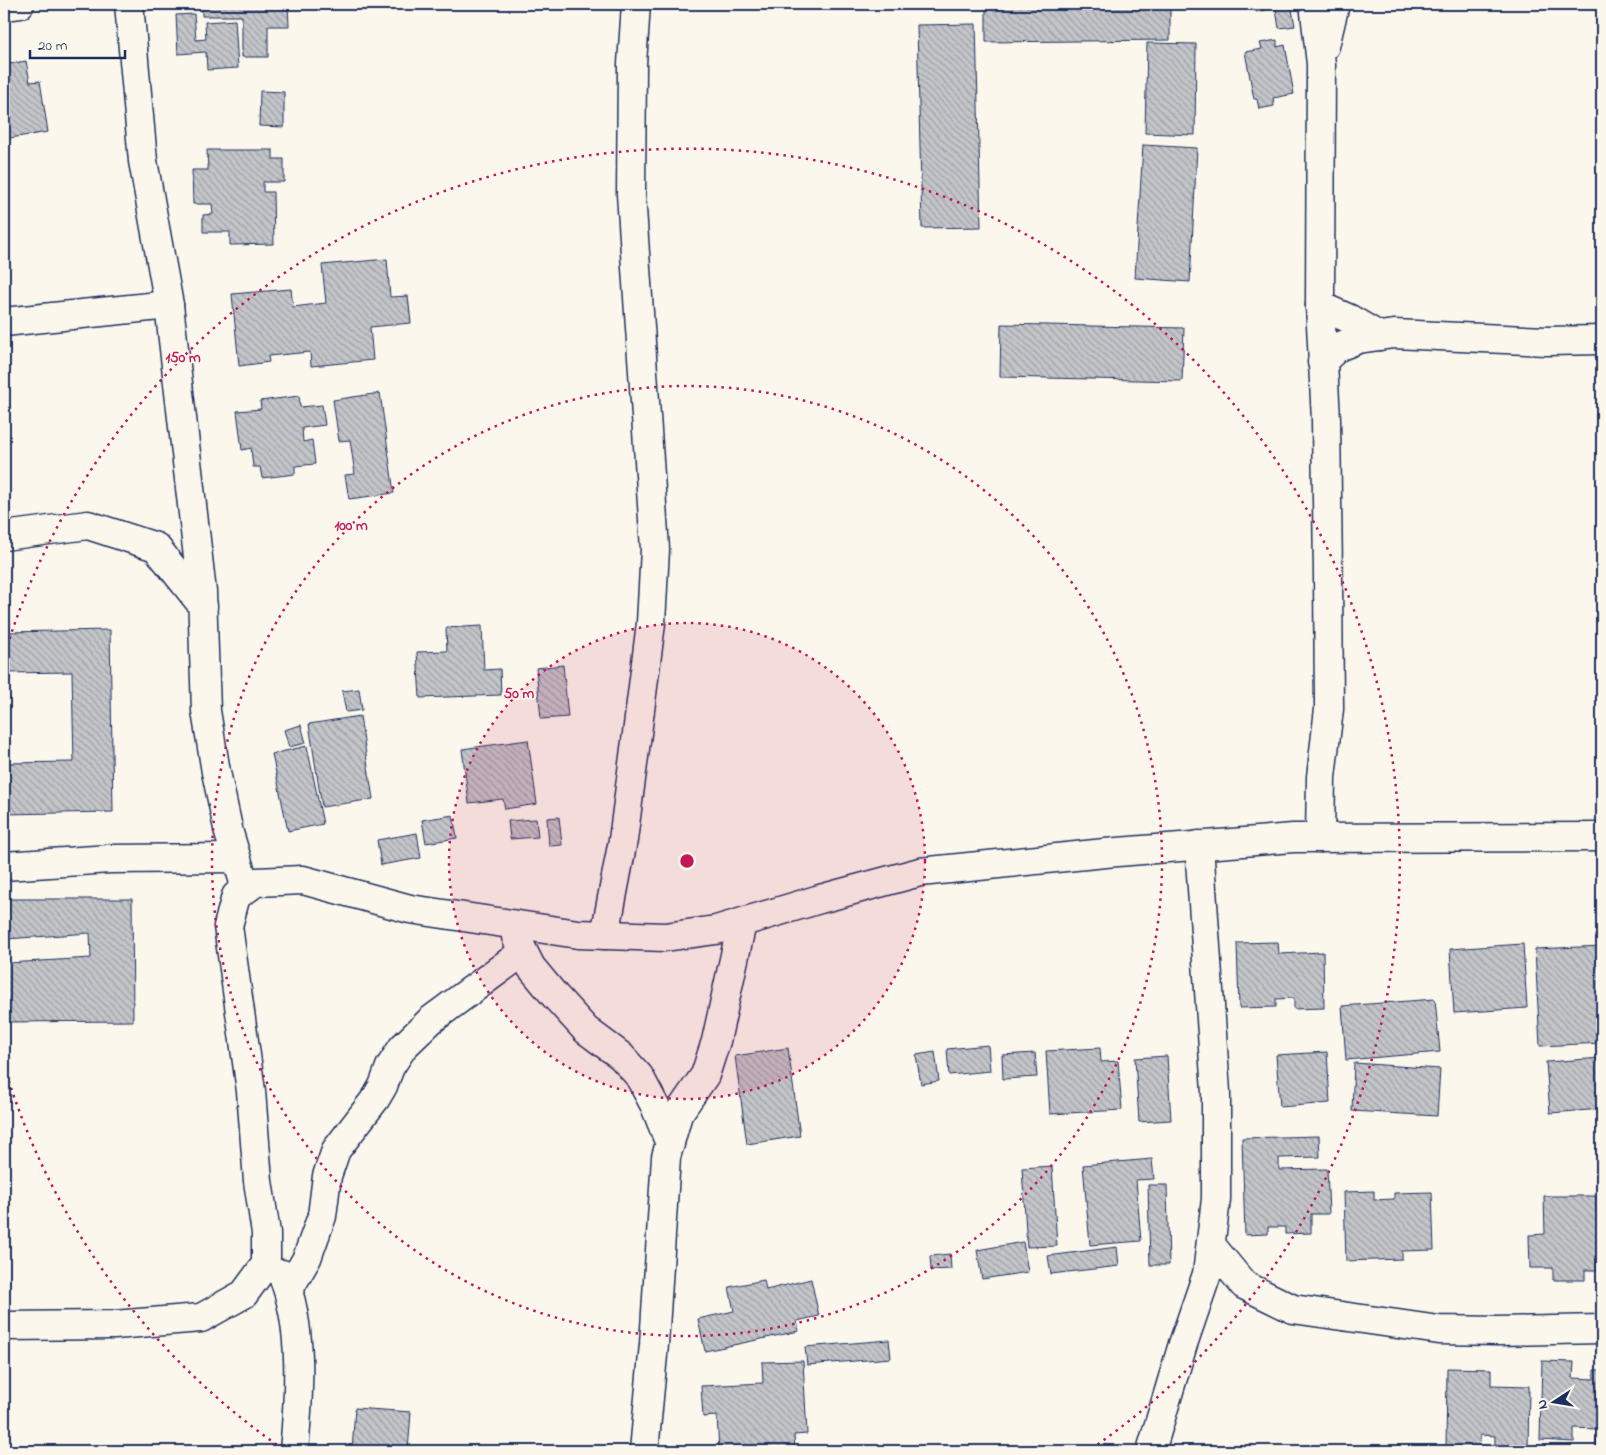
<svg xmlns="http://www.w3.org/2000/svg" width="1606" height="1455" font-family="'Indie Flower',sans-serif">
  <defs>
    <pattern id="building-back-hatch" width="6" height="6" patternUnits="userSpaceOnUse" patternTransform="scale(1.25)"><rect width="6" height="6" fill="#c3c5c9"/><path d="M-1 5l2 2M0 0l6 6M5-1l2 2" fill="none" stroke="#9ea0a6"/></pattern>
  </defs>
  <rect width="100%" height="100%" fill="#fbf7ec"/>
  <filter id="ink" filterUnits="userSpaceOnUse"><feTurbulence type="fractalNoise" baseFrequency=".02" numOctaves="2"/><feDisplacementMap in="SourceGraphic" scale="10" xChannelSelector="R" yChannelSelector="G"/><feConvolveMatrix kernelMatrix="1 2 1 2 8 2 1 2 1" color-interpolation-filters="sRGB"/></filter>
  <g filter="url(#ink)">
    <g fill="url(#building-back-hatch)" stroke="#1b2f5e" fill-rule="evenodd">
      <polygon points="202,4 288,4 289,26 268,26 268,57 242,57 242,16 202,16"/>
      <polygon points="986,4 1170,4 1170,40 986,42"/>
      <polygon points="1254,4 1271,4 1272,8 1256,12"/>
      <polygon points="1275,4 1291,4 1295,26 1279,28"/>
      <polygon points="194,14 196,40 206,39 205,22 235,20 238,68 207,70 206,52 178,54 176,15"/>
      <polygon points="976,24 981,227 922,228 917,25"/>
      <polygon points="1277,40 1277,47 1285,45 1294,94 1273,98 1274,106 1259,109 1257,99 1254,99 1245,52 1262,49 1260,43"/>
      <polygon points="1147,43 1196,44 1195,135 1145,133"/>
      <polygon points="26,61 30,82 40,81 48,132 4,139 4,65"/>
      <polygon points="260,91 284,92 284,127 259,126"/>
      <polygon points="1143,145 1197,148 1190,282 1135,278"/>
      <polygon points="207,150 273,150 273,159 284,159 284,182 263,182 263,192 273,192 274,244 230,245 230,232 203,232 203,215 213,214 212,204 193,204 192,170 208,170"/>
      <polygon points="387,259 390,297 408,296 411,323 370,327 373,360 311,366 310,352 268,356 269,362 239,366 232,294 291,289 293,307 326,303 322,265"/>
      <polygon points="1001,324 1184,328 1182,381 1000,377"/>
      <polygon points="380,393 394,493 349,499 345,475 355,474 350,440 339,441 333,400"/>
      <polygon points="299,396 300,407 322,405 325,425 302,428 303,442 312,440 315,464 295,466 295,474 262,478 260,467 253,467 251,448 242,450 237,411 261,409 260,401"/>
      <polygon points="482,626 484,670 500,669 501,695 420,698 417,652 447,651 446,628"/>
      <polygon points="110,630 113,812 4,814 4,763 74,762 72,672 5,673 5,632"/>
      <polygon points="563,665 568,717 541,719 536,668"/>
      <polygon points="359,689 362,710 346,712 342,691"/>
      <polygon points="360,716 373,799 322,807 309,724"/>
      <polygon points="301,725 306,743 289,747 284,730"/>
      <polygon points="528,740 537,804 505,809 503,799 469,803 462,749"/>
      <polygon points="307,746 323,824 288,831 272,754"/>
      <polygon points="453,815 457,838 426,843 422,820"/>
      <polygon points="559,817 562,845 549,846 547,818"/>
      <polygon points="536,819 538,837 510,839 508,821"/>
      <polygon points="417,833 421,858 381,865 377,840"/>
      <path d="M 4,899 L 132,899 L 133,1021 L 4,1022 ZM 90,933 L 91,958 L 8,963 L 6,939 Z"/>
      <polygon points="1278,942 1279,954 1323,952 1324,1008 1294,1009 1294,998 1276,999 1276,1007 1239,1008 1237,943"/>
      <polygon points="1523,944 1527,1008 1454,1013 1450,949"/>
      <polygon points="1602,946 1602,1043 1540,1046 1535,949"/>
      <polygon points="1435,999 1440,1052 1346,1060 1342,1006"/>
      <polygon points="988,1045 990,1071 949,1075 947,1049"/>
      <polygon points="788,1048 800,1136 747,1144 735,1056"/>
      <polygon points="1100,1048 1101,1062 1118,1061 1122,1110 1050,1114 1046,1051"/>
      <polygon points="935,1052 939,1081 921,1084 916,1055"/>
      <polygon points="1327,1052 1330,1103 1280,1107 1276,1055"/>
      <polygon points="1035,1053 1037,1077 1003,1079 1002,1055"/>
      <polygon points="1167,1056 1171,1120 1139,1122 1135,1058"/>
      <polygon points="1602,1058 1602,1109 1550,1113 1546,1062"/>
      <polygon points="1354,1063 1440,1069 1437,1116 1352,1111"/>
      <polygon points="1319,1136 1320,1157 1279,1158 1279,1170 1327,1169 1329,1214 1311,1214 1311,1233 1285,1234 1285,1227 1268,1227 1268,1234 1245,1235 1242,1138"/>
      <polygon points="1152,1159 1154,1179 1136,1180 1141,1241 1090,1245 1083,1165"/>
      <polygon points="1052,1166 1057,1246 1027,1247 1022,1168"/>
      <polygon points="1148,1185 1167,1185 1169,1265 1150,1265"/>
      <polygon points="1374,1191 1374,1200 1394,1199 1394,1193 1432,1192 1434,1250 1402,1251 1402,1259 1346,1261 1344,1192"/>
      <polygon points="1544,1196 1596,1196 1596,1211 1602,1211 1602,1270 1585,1270 1585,1280 1553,1280 1553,1268 1530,1268 1529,1235 1545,1234"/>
      <polygon points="1023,1242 1028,1272 982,1279 977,1250"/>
      <polygon points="1117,1247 1119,1266 1051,1274 1048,1256"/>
      <polygon points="950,1254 951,1269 931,1270 930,1256"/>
      <polygon points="811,1279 819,1316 797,1321 799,1331 705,1351 698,1319 734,1311 729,1287 764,1280 766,1290"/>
      <polygon points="889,1340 891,1358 807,1365 805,1347"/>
      <polygon points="803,1361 807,1434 794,1435 795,1451 765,1451 765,1448 719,1450 717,1416 703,1417 701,1386 763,1383 762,1362"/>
      <polygon points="1542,1361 1574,1362 1573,1378 1594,1379 1594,1370 1602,1370 1602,1446 1596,1446 1597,1429 1574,1428 1574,1442 1540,1440"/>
      <polygon points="1447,1368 1491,1369 1491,1385 1529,1386 1528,1451 1495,1451 1495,1436 1480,1435 1479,1451 1446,1451"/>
      <polygon points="355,1408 411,1412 408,1451 352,1451"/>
    </g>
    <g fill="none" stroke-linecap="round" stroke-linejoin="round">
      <g stroke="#1b2f5e" stroke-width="31">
        <g id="street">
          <polyline points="129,4 143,161 169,305 202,592 206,711 216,772 229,833 246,889"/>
          <polyline points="1314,4 1321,64 1320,306 1326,420 1328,575 1329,709 1321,777 1320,838"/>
          <polyline points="4,6 20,4"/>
          <polyline points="1325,46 1335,4"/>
          <polyline points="1320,306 1350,319 1379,336"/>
          <polyline points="4,322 169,305"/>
          <polyline points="1322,362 1338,347 1358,339 1394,334 1546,341 1602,340"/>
          <polyline points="4,536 88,525 156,547 203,606"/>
          <polyline points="4,866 110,859 236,858"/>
          <polyline points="605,935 623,840 638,726 651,623 655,549 631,194 632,64 636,4"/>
          <polyline points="516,937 531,967 555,996 586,1030 621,1056 639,1076 655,1106 670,1144"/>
          <polyline points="1211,1245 1244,1285 1293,1309 1439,1330 1499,1331 1602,1329"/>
          <path d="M 282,1274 C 304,1326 299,1396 294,1451"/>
          <polyline points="289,1289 307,1258 322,1216 327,1176 336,1150 376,1098 383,1086 390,1067 403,1047 431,1020 523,952"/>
          <polyline points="644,1451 654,1344 666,1157 678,1114 705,1075 716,1041 742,923"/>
          <polyline points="1151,1451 1183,1344 1207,1274 1216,1199 1216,1092 1199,845"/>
        </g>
      </g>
      <g stroke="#1b2f5e" stroke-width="31">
        <polyline id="secondary" points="4,1326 114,1325 201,1318 244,1294 266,1264 266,1233 258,1181 251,1091 228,926 236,896 256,882 303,880 410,909 578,934 665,937 716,930 820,899 920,872 1105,853 1293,838 1602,837"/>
      </g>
      <use href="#street" stroke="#fbf7ec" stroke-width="28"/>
      <use href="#secondary" stroke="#fbf7ec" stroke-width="28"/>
    </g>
  </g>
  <circle cx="687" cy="861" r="238" fill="#c2185b" fill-opacity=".12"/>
  <g fill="none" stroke="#c2185b" stroke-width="2.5" stroke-dasharray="2.5 5">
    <circle cx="687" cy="861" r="238"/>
    <circle cx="687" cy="861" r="475"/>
    <path d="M283 1449A713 713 0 0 1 5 1069M5 653A713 713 0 1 1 1091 1449"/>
  </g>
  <circle cx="687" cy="861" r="8" fill="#c2185b" stroke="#fbf7ec" stroke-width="2.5"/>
  <g font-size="15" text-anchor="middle" font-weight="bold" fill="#c2185b" stroke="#fbf7ec" stroke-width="4" stroke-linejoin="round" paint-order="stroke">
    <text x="183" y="362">150 m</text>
    <text x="351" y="530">100 m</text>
    <text x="519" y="698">50 m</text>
  </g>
  <rect width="1606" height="1455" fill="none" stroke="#fbf7ec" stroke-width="20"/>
  <rect x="10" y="10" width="1586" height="1435" fill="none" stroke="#1b2f5e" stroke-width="2" filter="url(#ink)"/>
  <g transform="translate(1554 1402) rotate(258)" stroke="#fbf7ec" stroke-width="4" paint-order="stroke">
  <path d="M0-4L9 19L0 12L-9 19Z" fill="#1b2f5e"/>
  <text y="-8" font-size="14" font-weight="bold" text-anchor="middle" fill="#1b2f5e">N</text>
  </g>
  <path d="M30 50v8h95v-8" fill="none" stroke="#1b2f5e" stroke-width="2.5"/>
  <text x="38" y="50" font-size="15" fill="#1b2f5e" stroke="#fbf7ec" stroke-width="4" paint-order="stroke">20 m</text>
</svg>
